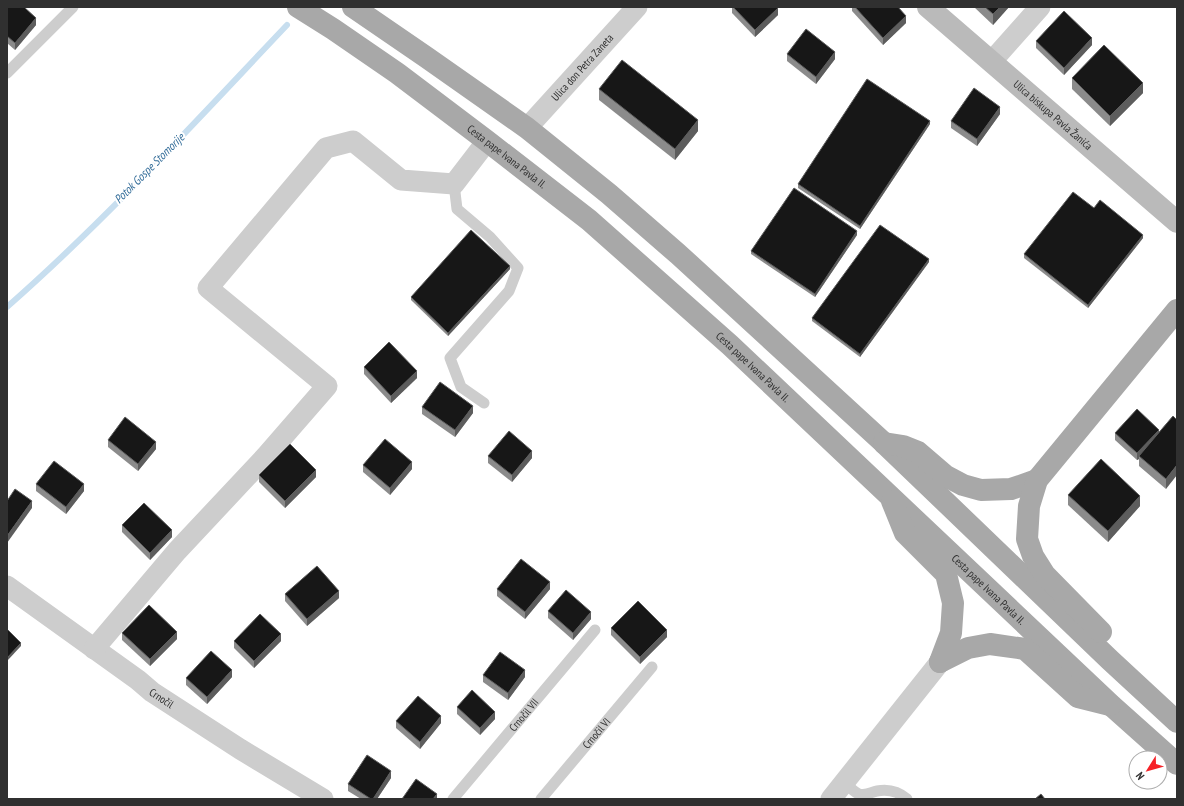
<svg xmlns="http://www.w3.org/2000/svg" width="1184" height="806" font-family="'PT Sans Narrow',sans-serif">
  <rect width="100%" height="100%" fill="#fff"/>
  <g fill="none" stroke-linecap="round" stroke-linejoin="round">
    <path stroke="#c7deef" stroke-width="6" d="M 7,307 C 106,220 196,121 287,25"/>
    <g stroke="#cdcdcd" stroke-width="11">
      <polyline points="7,73 73,7"/>
      <polyline points="454,184 457,209 490,237 518,268 509,291 450,358 461,387 484,403"/>
      <path d="M 844,783 C 849,786 854,792 859,794 C 867,796 871,792 877,791 C 888,789 899,792 907,799"/>
      <path id="s1" d="M 453,799 L 595,630"/>
      <path id="s2" d="M 541,799 L 652,667"/>
    </g>
    <g stroke="#cdcdcd" stroke-width="21">
      <polyline points="992,61 1040,7"/>
      <path id="s3" d="M 527,128 L 637,7"/>
      <path id="s4" d="M 7,586 L 138,680 L 152,692 L 240,749 L 323,799"/>
      <polyline points="94,649 177,551 267,455 327,386 208,288 326,148 353,141 401,180 454,184 487,141"/>
      <polyline points="831,799 940,662"/>
    </g>
    <path stroke="#bababa" stroke-width="22" id="s5" d="M 928,7 L 1177,222"/>
    <g stroke="#a8a8a8" stroke-width="22">
      <path id="s6" d="M 298,7 L 333,29 L 397,73 L 487,141 L 589,220 L 730,345 L 1112,706 L 1177,764"/>
      <polyline points="353,7 426,57 527,128 609,194 678,254 884,443 1110,660 1177,722"/>
      <polyline points="884,443 903,446 918,452 946,476 963,485 981,490 1011,489 1037,480"/>
      <polyline points="892,501 905,533 946,574 953,603 951,633 940,662"/>
      <polyline points="1101,632 1045,575 1033,556 1027,539 1029,506 1037,480 1177,310"/>
      <polyline points="940,662 968,648 990,644 1025,649 1078,697 1110,705"/>
    </g>
  </g>
  <g fill="#8b8b8b">
    <polygon points="7,7 36,25 15,50 7,43"/>
    <polygon points="732,7 777,7 778,15 755,37 732,13"/>
    <polygon points="852,7 898,7 906,23 883,45 852,11"/>
    <polygon points="974,7 1009,7 993,25"/>
    <polygon points="1036,41 1092,45 1064,75 1036,48"/>
    <polygon points="787,54 835,59 816,84 787,61"/>
    <polygon points="1072,78 1143,93 1110,126 1072,89"/>
    <polygon points="599,89 698,131 675,160 599,100"/>
    <polygon points="1000,114 977,146 951,128 951,121"/>
    <polygon points="930,124 860,229 798,188 798,184"/>
    <polygon points="1094,208 1143,238 1088,308 1024,258 1024,254"/>
    <polygon points="857,235 815,297 751,254 751,251"/>
    <polygon points="929,262 860,357 812,321 812,318"/>
    <polygon points="510,269 448,336 411,300 411,297"/>
    <polygon points="364,367 417,378 391,403 364,374"/>
    <polygon points="422,407 473,413 455,437 422,414"/>
    <polygon points="1173,416 1166,489 1139,466 1139,459 1137,460 1115,440 1115,433 1159,432"/>
    <polygon points="108,440 156,449 138,471 108,447"/>
    <polygon points="488,456 532,458 512,482 488,463"/>
    <polygon points="363,465 412,469 390,495 363,472"/>
    <polygon points="259,475 316,477 285,508 259,482"/>
    <polygon points="36,484 84,491 66,514 36,491"/>
    <polygon points="1068,495 1140,506 1108,542 1068,505"/>
    <polygon points="122,525 172,537 150,560 122,532"/>
    <polygon points="497,589 550,589 525,619 497,596"/>
    <polygon points="285,594 339,598 307,626 285,601"/>
    <polygon points="548,611 591,619 573,640 548,618"/>
    <polygon points="611,628 667,637 640,664 611,635"/>
    <polygon points="122,633 177,639 150,666 122,640"/>
    <polygon points="234,641 281,641 254,668 234,648"/>
    <polygon points="483,675 525,677 508,700 483,682"/>
    <polygon points="232,677 207,704 186,685 186,678"/>
    <polygon points="457,707 495,719 480,735 457,714"/>
    <polygon points="396,721 441,723 420,749 396,728"/>
    <polygon points="391,778 377,799 361,799 348,791 348,784"/>
  </g>
  <g fill="#5d5d5d">
    <polygon points="1000,7 1009,7 993,25 993,14"/>
    <polygon points="778,8 778,15 755,37 755,30"/>
    <polygon points="906,16 906,23 883,45 883,38"/>
    <polygon points="36,18 36,25 15,50 15,43"/>
    <polygon points="1092,38 1092,45 1064,75 1064,68"/>
    <polygon points="835,52 835,59 816,84 816,77"/>
    <polygon points="1143,83 1143,93 1110,126 1110,116"/>
    <polygon points="1000,107 1000,114 977,146 977,139"/>
    <polygon points="698,120 698,131 675,160 675,149"/>
    <polygon points="930,121 930,124 860,229 860,226"/>
    <polygon points="857,231 857,235 815,297 815,294"/>
    <polygon points="1143,235 1143,238 1088,308 1088,305"/>
    <polygon points="929,259 929,262 860,357 860,354"/>
    <polygon points="510,266 510,269 448,336 448,333"/>
    <polygon points="417,371 417,378 391,403 391,396"/>
    <polygon points="473,406 473,413 455,437 455,430"/>
    <polygon points="1159,430 1159,437 1139,456 1139,459 1137,460 1137,453"/>
    <polygon points="156,442 156,449 138,471 138,464"/>
    <polygon points="532,451 532,458 512,482 512,475"/>
    <polygon points="412,462 412,469 390,495 390,488"/>
    <polygon points="1177,465 1177,475 1166,489 1166,479"/>
    <polygon points="316,470 316,477 285,508 285,501"/>
    <polygon points="84,484 84,491 66,514 66,507"/>
    <polygon points="1140,496 1140,506 1108,542 1108,531"/>
    <polygon points="32,501 32,508 7,543 7,536"/>
    <polygon points="172,530 172,537 150,560 150,553"/>
    <polygon points="550,582 550,589 525,619 525,612"/>
    <polygon points="339,591 339,598 307,626 307,619"/>
    <polygon points="591,612 591,619 573,640 573,633"/>
    <polygon points="667,630 667,637 640,664 640,657"/>
    <polygon points="177,632 177,639 150,666 150,659"/>
    <polygon points="281,634 281,641 254,668 254,661"/>
    <polygon points="21,643 21,646 7,661 7,658"/>
    <polygon points="232,670 232,677 207,704 207,697"/>
    <polygon points="525,670 525,677 508,700 508,693"/>
    <polygon points="495,712 495,719 480,735 480,728"/>
    <polygon points="441,716 441,723 420,749 420,742"/>
    <polygon points="391,771 391,778 377,799 373,799"/>
    <polygon points="437,794 437,799 433,799"/>
  </g>
  <g fill="#171717" stroke="#5d5d5d">
    <polygon points="7,7 24,7 36,18 15,43 7,36"/>
    <polygon points="733,7 777,7 778,8 755,30"/>
    <polygon points="855,7 898,7 906,16 883,38"/>
    <polygon points="985,7 1000,7 993,14"/>
    <polygon points="1064,11 1092,38 1064,68 1036,41"/>
    <polygon points="806,29 835,52 816,77 787,54"/>
    <polygon points="1104,45 1143,83 1110,116 1072,78"/>
    <polygon points="622,60 698,120 675,149 599,89"/>
    <polygon points="867,79 930,121 860,226 798,184"/>
    <polygon points="974,88 1000,107 977,139 951,121"/>
    <polygon points="794,188 857,231 815,294 751,251"/>
    <polygon points="1073,192 1094,208 1100,200 1143,235 1088,305 1024,254"/>
    <polygon points="880,225 929,259 860,354 812,318"/>
    <polygon points="471,230 510,266 448,333 411,297"/>
    <polygon points="389,342 417,371 391,396 364,367"/>
    <polygon points="440,382 473,406 455,430 422,407"/>
    <polygon points="1137,409 1159,430 1137,453 1115,433"/>
    <polygon points="1173,416 1177,420 1177,465 1166,479 1139,456"/>
    <polygon points="125,417 156,442 138,464 108,440"/>
    <polygon points="509,431 532,451 512,475 488,456"/>
    <polygon points="385,439 412,462 390,488 363,465"/>
    <polygon points="290,444 316,470 285,501 259,475"/>
    <polygon points="1101,459 1140,496 1108,531 1068,495"/>
    <polygon points="54,461 84,484 66,507 36,484"/>
    <polygon points="15,489 32,501 7,536 7,501"/>
    <polygon points="144,503 172,530 150,553 122,525"/>
    <polygon points="521,559 550,582 525,612 497,589"/>
    <polygon points="317,566 339,591 307,619 285,594"/>
    <polygon points="566,590 591,612 573,633 548,611"/>
    <polygon points="638,601 667,630 640,657 611,628"/>
    <polygon points="149,605 177,632 150,659 122,633"/>
    <polygon points="260,614 281,634 254,661 234,641"/>
    <polygon points="7,629 21,643 7,658"/>
    <polygon points="211,651 232,670 207,697 186,678"/>
    <polygon points="500,652 525,670 508,693 483,675"/>
    <polygon points="472,690 495,712 480,728 457,707"/>
    <polygon points="418,696 441,716 420,742 396,721"/>
    <polygon points="367,755 391,771 373,799 371,799 348,784"/>
    <polygon points="416,779 437,794 433,799 402,799"/>
    <polygon points="1041,794 1045,799 1035,799"/>
  </g>
  <g text-anchor="middle" dominant-baseline="central" stroke-width="4" stroke-linejoin="round" paint-order="stroke">
    <g font-size="11" fill="#303030" stroke="#fff">
      <text stroke="none"><textPath href="#s3" startOffset="82">Ulica don Petra Zaneta</textPath></text>
      <text stroke="none"><textPath href="#s5" startOffset="165">Ulica biskupa Pavla Žanića</textPath></text>
      <text stroke="none"><textPath href="#s6" startOffset="257">Cesta pape Ivana Pavla II.</textPath></text>
      <text stroke="none"><textPath href="#s6" startOffset="581">Cesta pape Ivana Pavla II.</textPath></text>
      <text stroke="none"><textPath href="#s6" startOffset="905">Cesta pape Ivana Pavla II.</textPath></text>
      <text stroke="none"><textPath href="#s4" startOffset="191">Crnočil</textPath></text>
      <text stroke="none"><textPath href="#s1" startOffset="110">Crnočil VII</textPath></text>
      <text stroke="none"><textPath href="#s2" startOffset="86">Crnočil VI</textPath></text>
    </g>
    <g font-size="12" font-style="italic" fill="#356e9a" stroke="#fff">
      <text transform="translate(149 168) rotate(-45)">Potok Gospe Stomorije</text>
    </g>
  </g>
  <rect width="1184" height="806" fill="none" stroke="#303030" stroke-width="16"/>
  <g transform="translate(1148 770) rotate(233)"><circle r="19" fill="#ffffff" stroke="#acacac"/>
  <path d="M0-3L7 15L0 10L-7 15Z" fill="#f62228"/>
  <text y="-6" font-size="11" font-weight="bold" text-anchor="middle" fill="#303030">N</text>
  </g>
</svg>
